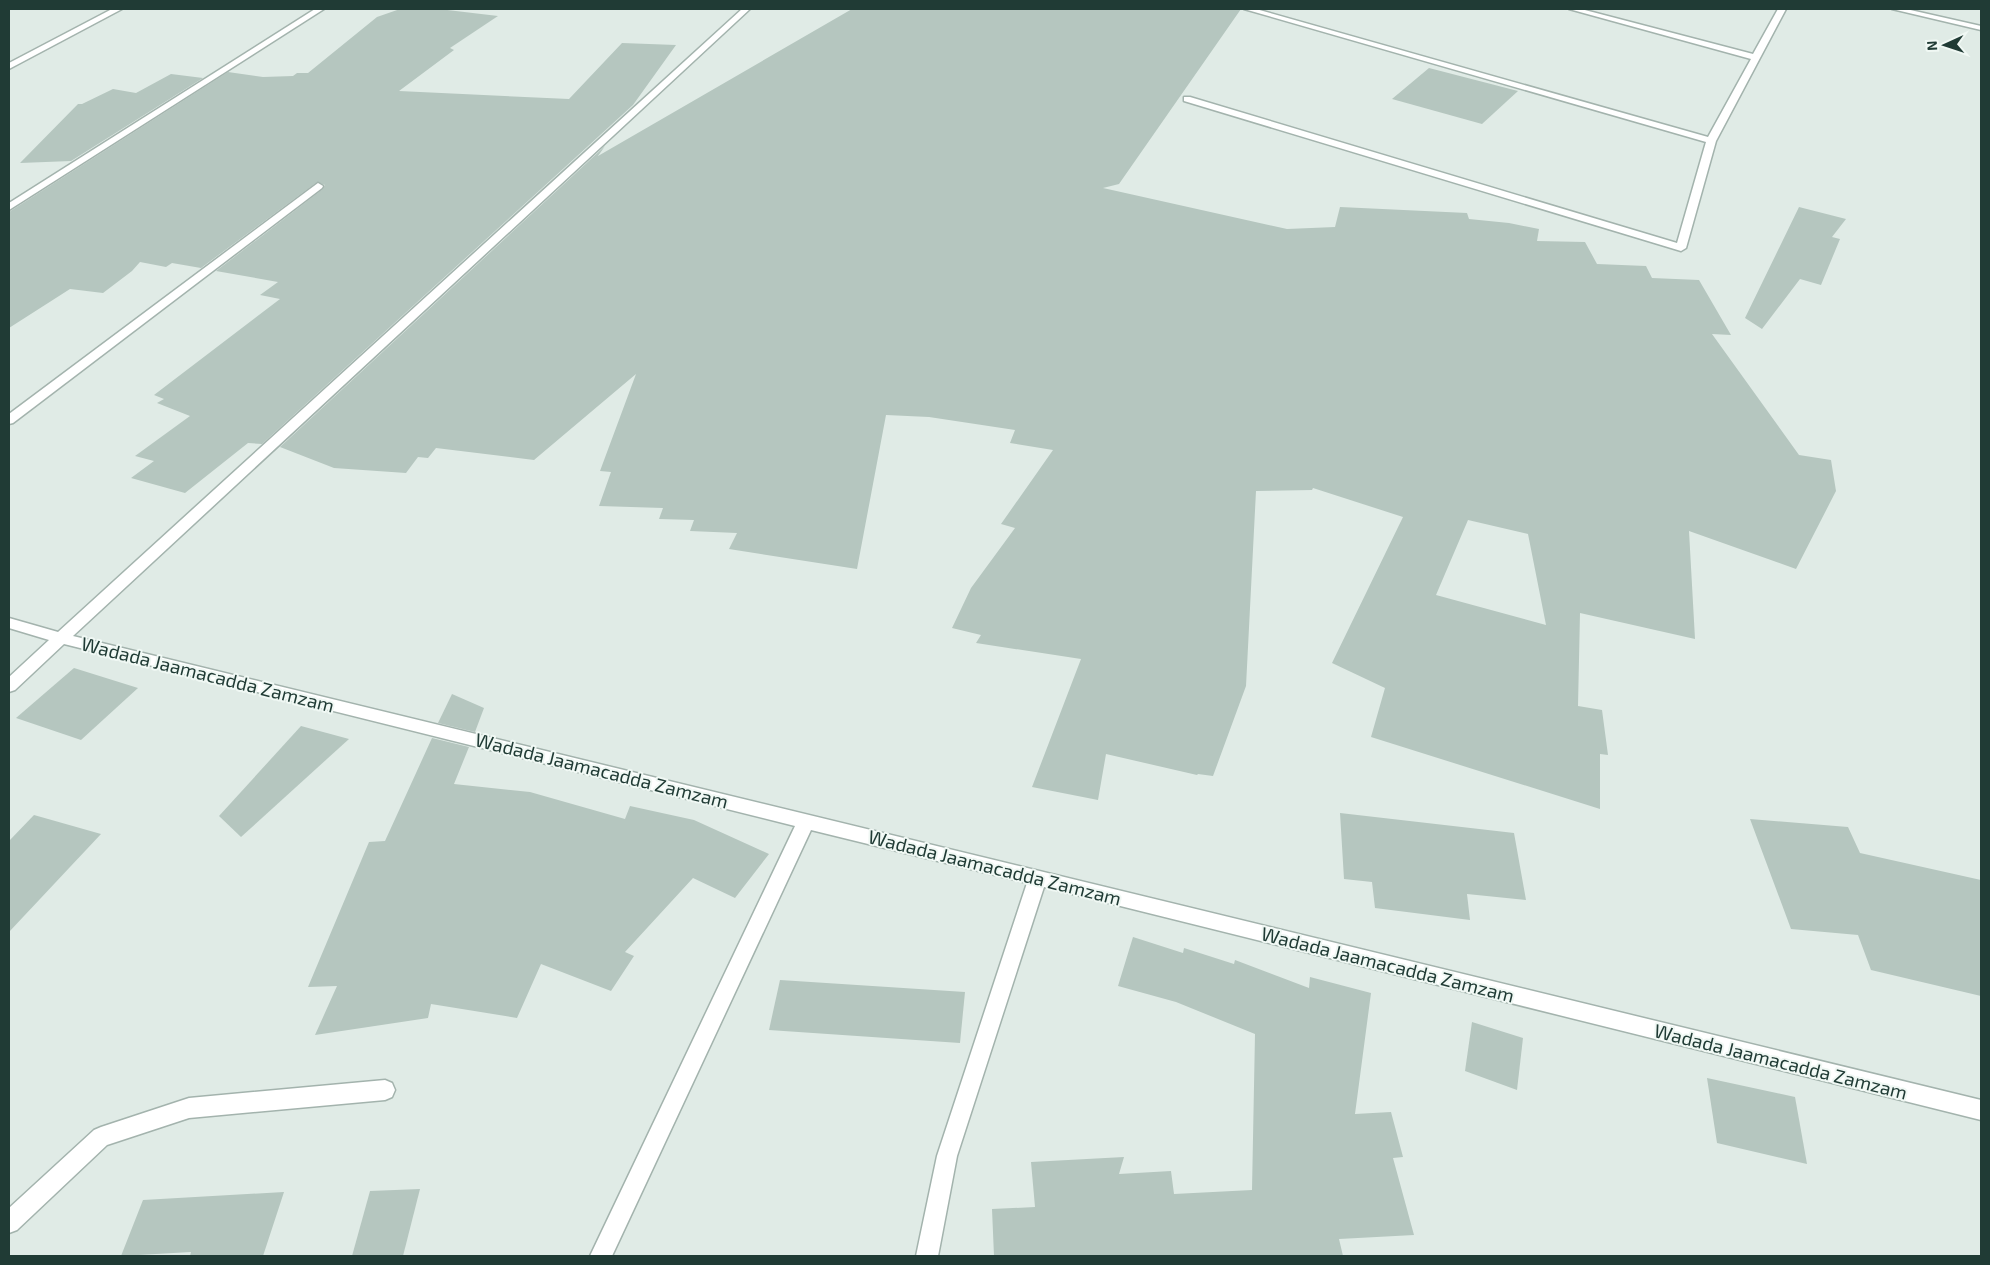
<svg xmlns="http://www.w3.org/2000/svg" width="1990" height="1265" font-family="'Exo 2',sans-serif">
  <rect width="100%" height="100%" fill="#e0ebe6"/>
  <g fill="#b5c6bf" fill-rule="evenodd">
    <polygon points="400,9 439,9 498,16 450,48 454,50 399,91 569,99 622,43 676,45 633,105 262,444 248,443 185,493 131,478 154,461 135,456 190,416 157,403 164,399 154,395 280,299 260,295 278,282 216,271 323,189 325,185 317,182 201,268 172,263 166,267 140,262 132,271 103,293 70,289 9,328 9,212 228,72 263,77 293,76 297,73 308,73 377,17"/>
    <path d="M 852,9 L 1241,9 L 1119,184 L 1103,188 L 1287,229 L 1335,227 L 1340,207 L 1467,213 L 1469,219 L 1509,223 L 1539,229 L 1537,241 L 1585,242 L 1597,264 L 1646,266 L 1652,278 L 1699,280 L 1731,335 L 1712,334 L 1799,455 L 1831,460 L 1836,491 L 1796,569 L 1689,531 L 1695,639 L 1580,613 L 1578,706 L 1602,710 L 1608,755 L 1600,754 L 1600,809 L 1371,737 L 1385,688 L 1332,663 L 1403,517 L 1313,488 L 1312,490 L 1256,491 L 1246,686 L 1213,776 L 1198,774 L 1197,775 L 1106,754 L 1098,800 L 1032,787 L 1081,659 L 976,643 L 981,635 L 952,628 L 971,588 L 1015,528 L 1001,524 L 1053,450 L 1010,443 L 1015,430 L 929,417 L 886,415 L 857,569 L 729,549 L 737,533 L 690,531 L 694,520 L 659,519 L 663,508 L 599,506 L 611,472 L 600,471 L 636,374 L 534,460 L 436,448 L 428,458 L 418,457 L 406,473 L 334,468 L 280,447 L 605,146 L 598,156 ZM 1468,520 L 1528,534 L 1546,625 L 1436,595 Z"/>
    <polygon points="1429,68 1518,91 1482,124 1392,99"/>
    <polygon points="171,74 203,78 71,161 20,163 78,104 82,104 113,89 136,93"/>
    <polygon points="1799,207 1846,219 1832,237 1840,239 1821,285 1800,279 1762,329 1745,318"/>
    <polygon points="74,668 138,688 81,740 16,718"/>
    <polygon points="452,694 484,708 475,732 438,723"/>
    <polygon points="301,726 349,739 241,837 219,816"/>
    <polygon points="432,738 469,747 454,784 530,792 625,819 630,806 694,820 769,854 735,898 693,878 625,952 634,956 611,991 541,964 517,1018 431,1004 428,1018 315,1035 337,986 308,987 369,842 385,841"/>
    <polygon points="1340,813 1514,833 1526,900 1467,894 1470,920 1375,908 1372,882 1344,879"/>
    <polygon points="34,815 101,834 9,932 9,841"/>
    <polygon points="1750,819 1848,827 1860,853 1981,880 1981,996 1871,970 1858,935 1791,929"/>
    <polygon points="1133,937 1183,953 1184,948 1234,964 1235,960 1309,988 1310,977 1371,993 1355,1114 1391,1112 1403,1157 1393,1158 1414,1235 1339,1239 1343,1256 994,1256 992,1209 1035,1207 1031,1162 1124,1157 1119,1174 1171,1171 1174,1194 1252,1190 1255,1034 1176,1002 1118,986"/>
    <polygon points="780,980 965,992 960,1043 769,1030"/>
    <polygon points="1472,1022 1523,1038 1517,1090 1465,1071"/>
    <polygon points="1707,1078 1795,1097 1807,1164 1717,1143"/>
    <polygon points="420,1189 403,1256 352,1256 370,1191"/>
    <polygon points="284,1192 263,1256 190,1256 191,1252 121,1256 143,1200"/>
  </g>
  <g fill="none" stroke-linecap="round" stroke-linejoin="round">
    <g stroke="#a3b3ad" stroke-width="3">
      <g id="minor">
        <polygon points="112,9 122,9 9,69 9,63"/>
        <polygon points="315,9 324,9 9,210 9,203"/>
        <polygon points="742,9 750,9 73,636 1981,1100 1981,1120 1044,887 957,1156 938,1256 916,1256 937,1156 1027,883 811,830 612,1256 590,1256 795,826 64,644 15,690 9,692 9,677 49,640 9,628 9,618 58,632"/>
        <polygon points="1244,9 1256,9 1708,137 1751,59 1569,9 1581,9 1753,54 1778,9 1786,9 1716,141 1686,248 1681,251 1184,101 1184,97 1190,97 1677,243 1706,142"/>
        <polygon points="1892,9 1906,9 1981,26 1981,30"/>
        <polygon points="318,183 323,186 322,188 13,423 9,424 9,414"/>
        <polygon points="385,1080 392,1083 395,1090 392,1097 385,1100 189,1118 107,1145 17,1230 9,1233 9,1208 94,1130 101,1127 189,1098"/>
      </g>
    </g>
    <use href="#minor" fill="#fff" fill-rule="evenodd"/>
  </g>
  <g text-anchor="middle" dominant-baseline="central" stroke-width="4" stroke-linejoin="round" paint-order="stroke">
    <g font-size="19" fill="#203b35" stroke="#f0f8f4">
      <text transform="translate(208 674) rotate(14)">Wadada Jaamacadda Zamzam</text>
      <text transform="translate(602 770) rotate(14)">Wadada Jaamacadda Zamzam</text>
      <text transform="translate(995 867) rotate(14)">Wadada Jaamacadda Zamzam</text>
      <text transform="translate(1388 964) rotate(14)">Wadada Jaamacadda Zamzam</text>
      <text transform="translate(1781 1061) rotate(14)">Wadada Jaamacadda Zamzam</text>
    </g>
  </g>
  <rect width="1990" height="1265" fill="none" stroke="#203b35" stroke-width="20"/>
  <g transform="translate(1945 45) rotate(267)" stroke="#f0f8f4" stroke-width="4" paint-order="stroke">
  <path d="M0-4L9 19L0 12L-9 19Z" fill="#203b35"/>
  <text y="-8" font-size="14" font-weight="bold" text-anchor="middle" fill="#203b35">N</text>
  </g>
</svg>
